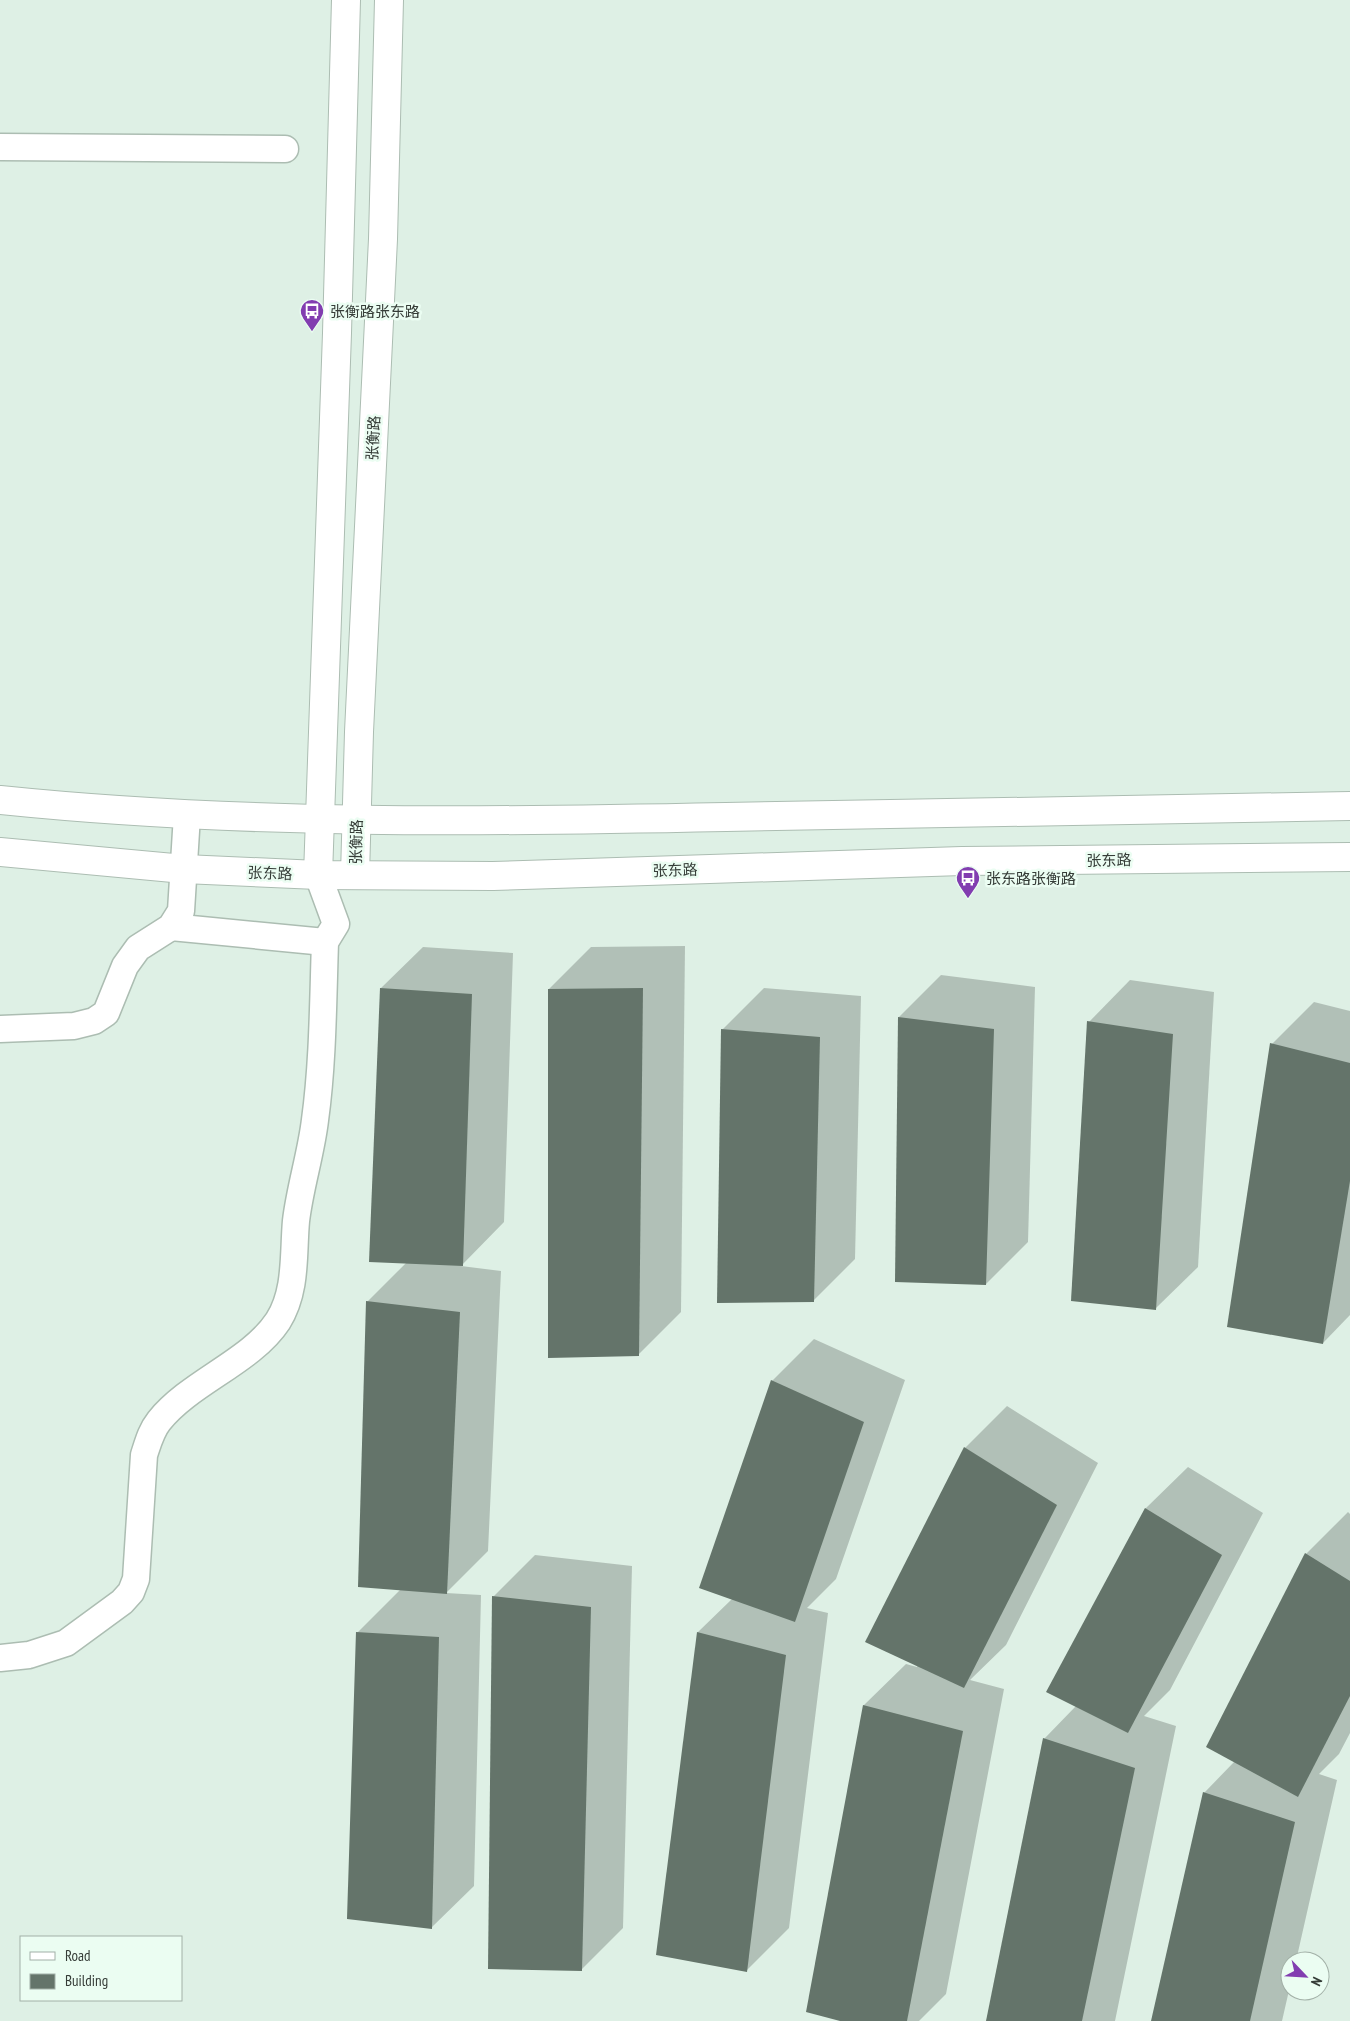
<svg xmlns="http://www.w3.org/2000/svg" width="1350" height="2021" font-family="'PT Sans Narrow','Noto Sans SC',sans-serif">
  <rect width="100%" height="100%" fill="#def0e5"/>
  <g fill="#0003">
    <polygon points="685,946 681,1312 639,1354 549,989 591,947"/>
    <polygon points="423,947 513,953 504,1222 461,1266 501,1271 488,1551 446,1593 481,1595 474,1886 432,1927 357,1633 401,1589 367,1302 407,1262 381,988"/>
    <polygon points="941,975 1035,987 1028,1242 986,1284 899,1017"/>
    <polygon points="1130,980 1214,992 1198,1267 1156,1308 1089,1022"/>
    <polygon points="764,988 861,996 855,1259 813,1301 722,1030"/>
    <polygon points="1314,1002 1350,1011 1350,1315 1323,1343 1272,1044"/>
    <polygon points="814,1339 905,1380 836,1579 807,1608 828,1613 789,1928 747,1970 657,1954 698,1632 732,1599 772,1381"/>
    <polygon points="1007,1406 1098,1463 1006,1645 970,1680 1004,1689 946,1994 919,2021 845,2021 864,1705 906,1664 917,1667 965,1448"/>
    <polygon points="1188,1467 1263,1513 1170,1690 1144,1716 1176,1726 1115,2021 987,2021 1044,1739 1076,1706 1047,1692 1146,1508"/>
    <polygon points="1348,1512 1350,1514 1350,1733 1339,1754 1319,1774 1337,1780 1296,1961 1290,1961 1290,1986 1282,2021 1152,2021 1204,1793 1235,1761 1306,1554"/>
    <polygon points="535,1555 632,1566 623,1928 581,1970 493,1597"/>
  </g>
  <g fill="#64746a">
    <polygon points="380,988 472,994 463,1266 369,1262"/>
    <polygon points="643,988 639,1356 548,1358 548,989"/>
    <polygon points="898,1017 994,1029 986,1285 895,1282"/>
    <polygon points="1087,1021 1173,1034 1156,1310 1071,1301"/>
    <polygon points="721,1029 820,1037 814,1302 717,1303"/>
    <polygon points="1270,1043 1350,1063 1350,1181 1323,1344 1227,1327"/>
    <polygon points="366,1301 460,1312 447,1594 358,1587"/>
    <polygon points="771,1380 864,1422 795,1622 699,1588"/>
    <polygon points="964,1447 1057,1505 964,1688 865,1642"/>
    <polygon points="1145,1508 1222,1555 1128,1733 1046,1692"/>
    <polygon points="1305,1553 1350,1581 1350,1696 1298,1797 1206,1747"/>
    <polygon points="492,1596 591,1607 582,1971 488,1969"/>
    <polygon points="356,1632 439,1637 432,1929 347,1919"/>
    <polygon points="697,1632 786,1655 747,1972 656,1955"/>
    <polygon points="863,1705 963,1731 907,2021 840,2021 806,2012"/>
    <polygon points="1043,1738 1135,1768 1082,2021 986,2021"/>
    <polygon points="1203,1792 1295,1822 1250,2021 1151,2021"/>
  </g>
  <g fill="none" stroke-linecap="round" stroke-linejoin="round">
    <g stroke="#acbdb2" stroke-width="29">
      <g id="street">
        <polyline points="0,147 285,149"/>
        <polyline points="171,927 325,942"/>
        <polyline points="0,1029 74,1026 94,1021 106,1013 125,966 138,948 171,927 181,911 187,815"/>
        <path d="M 0,1658 L 29,1655 L 66,1643 L 122,1602 L 131,1592 L 136,1579 L 144,1455 C 148,1443 151,1431 159,1421 C 190,1382 251,1362 278,1321 C 297,1291 293,1254 296,1221 C 300,1187 311,1154 315,1120 C 323,1062 323,1001 325,942 L 336,924 L 318,875"/>
      </g>
    </g>
    <g stroke="#acbdb2" stroke-width="30">
      <g id="secondary">
        <path d="M 0,800 C 242,825 483,822 726,817 C 934,813 1142,809 1350,806"/>
        <polyline points="0,852 184,869 318,875 493,876 962,861 1350,857"/>
        <polyline points="318,875 337,333 346,0"/>
        <polyline points="355,875 359,732 383,239 389,0"/>
      </g>
    </g>
    <use href="#street" stroke="#fff" stroke-width="26"/>
    <use href="#secondary" stroke="#fff" stroke-width="28"/>
  </g>
  <defs>
    <g id="bus-pin" transform="scale(1.25)"><path d="M0 17L-7.5 6A9.5 9.5 0 1 1 7.5 6Z" fill="#823db0" stroke="#ebfdf2"/><path d="M-5-6H5V4H4V6H2V4H-2V6H-4V4H-5ZM-3.5-4V0h7V-4ZM-3.5 1.2v1.5H-2V1.2ZM2 1.2v1.5H3.5V1.2Z" fill="#fff"/></g>
  </defs>
  <g fill-rule="evenodd">
    <use href="#bus-pin" x="312" y="311"/>
    <use href="#bus-pin" x="968" y="878"/>
  </g>
  <g text-anchor="middle" dominant-baseline="central" stroke-width="5" stroke-linejoin="round" paint-order="stroke">
    <g font-size="15" fill="#353c37" stroke="#ebfdf2" text-anchor="start">
      <text x="330" y="311">张衡路张东路</text>
      <text x="986" y="878">张东路张衡路</text>
    </g>
    <g font-size="15" fill="#353c37" stroke="#ebfdf2">
      <text transform="translate(373 438) rotate(-87)">张衡路</text>
      <text transform="translate(356 842) rotate(-89)">张衡路</text>
      <text transform="translate(1109 860) rotate(-1)">张东路</text>
      <text transform="translate(675 870) rotate(-2)">张东路</text>
      <text transform="translate(270 873) rotate(2)">张东路</text>
    </g>
  </g>
  <rect x="20" y="1936" width="162" height="65" fill="#ebfdf2" stroke="#a2b0a7"/>
  <rect x="30" y="1952" width="25" height="8" fill="#ffffff" stroke="#a2b0a7"/>
  <text x="65" y="1961" font-size="15" fill="#353c37">Road</text>
  <rect x="30" y="1974" width="25" height="15" fill="#64746a" stroke="#a2b0a7"/>
  <text x="65" y="1986" font-size="15" fill="#353c37">Building</text>
  <g transform="translate(1305 1976) rotate(115)"><circle r="24" fill="#ebfdf2" stroke="#a2b0a7"/>
  <path d="M0-4L9 19L0 12L-9 19Z" fill="#823db0"/>
  <text y="-8" font-size="14" font-weight="bold" text-anchor="middle" fill="#353c37">N</text>
  </g>
</svg>
